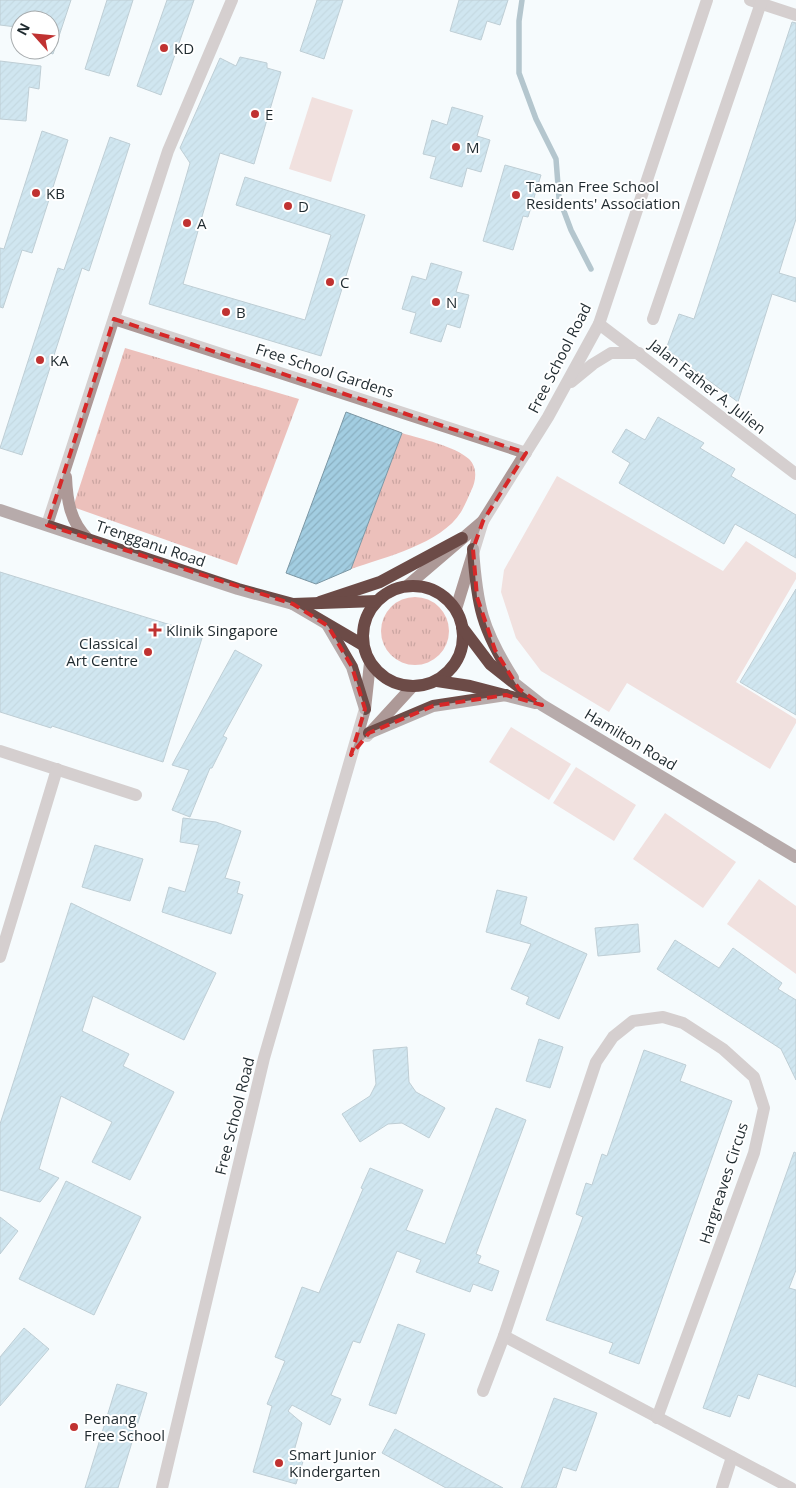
<svg xmlns="http://www.w3.org/2000/svg" width="796" height="1488" font-family="'Open Sans',sans-serif">
  <defs>
    <pattern id="grass-tufts" width="24" height="20" patternUnits="userSpaceOnUse" patternTransform="scale(1.25)"><rect width="24" height="20" fill="#ecc0bb"/><path d="M3 7l-1-3M5 7V3M7 7l1-3M15 17l-1-3M17 17v-4M19 17l1-3" fill="none" stroke="#caa5a1"/></pattern>
    <pattern id="building-hatch" width="6" height="6" patternUnits="userSpaceOnUse" patternTransform="scale(1.25)"><rect width="6" height="6" fill="#a2cde1"/><path d="M-1 1l2-2M0 6l6-6M5 7l2-2" fill="none" stroke="#8bb0c1"/></pattern>
  </defs>
  <rect width="100%" height="100%" fill="#f5fbfd"/>
  <g fill="url(#grass-tufts)">
    <polygon points="125,348 299,399 237,565 73,507"/>
    <path d="M 402,433 C 421,439 455,446 469,459 C 478,468 476,481 471,491 C 468,498 465,505 461,512 C 441,544 385,557 351,569 Z"/>
    <circle cx="415" cy="631" r="34"/>
  </g>
  <g fill="#ecc0bb">
    <polygon points="312,97 353,110 331,182 289,169"/>
    <polygon points="557,476 723,571 746,541 796,573 796,579 736,682 796,719 796,723 770,769 627,683 609,712 541,671 516,638 501,592 504,570"/>
    <polygon points="511,727 571,764 549,800 489,762"/>
    <polygon points="576,767 636,805 614,841 553,803"/>
    <polygon points="665,813 736,862 703,908 633,859"/>
    <polygon points="759,879 796,906 796,974 727,924"/>
  </g>
  <g fill="none" stroke-linecap="round" stroke-linejoin="round">
    <polyline stroke="#648594" stroke-width="5.5" points="522,0 519,21 519,73 536,119 556,159 559,198 571,230 591,269"/>
  </g>
  <g fill="url(#building-hatch)" stroke="#7b96a3">
    <polygon points="0,0 71,0 53,54 50,53 50,20 17,20 16,27 0,25"/>
    <polygon points="107,0 133,0 109,76 85,69"/>
    <polygon points="167,0 194,0 161,95 137,86"/>
    <polygon points="317,0 343,0 324,59 300,51"/>
    <polygon points="459,0 508,0 500,25 487,21 481,40 450,31"/>
    <polygon points="792,22 796,23 796,219 779,273 796,278 796,302 772,294 738,402 666,349 679,314 694,319"/>
    <polygon points="240,57 267,63 267,68 281,72 254,164 220,153 183,284 305,320 331,235 236,205 245,177 365,215 321,356 149,304 190,163 180,148 220,58 236,66"/>
    <polygon points="0,61 41,66 39,89 29,87 26,121 0,119"/>
    <polygon points="452,107 483,116 477,136 490,140 481,172 467,168 462,187 430,178 436,157 423,154 432,120 447,125"/>
    <polygon points="42,131 68,140 32,253 22,250 3,308 0,307 0,248 4,249"/>
    <polygon points="110,137 130,144 89,271 82,268 22,455 0,448 58,268 64,270"/>
    <polygon points="505,165 541,175 528,217 523,216 513,250 483,241"/>
    <polygon points="431,263 462,272 456,292 469,295 460,328 447,324 441,342 410,333 416,313 402,309 412,276 426,280"/>
    <polygon points="346,412 402,433 351,569 316,584 286,573"/>
    <polygon points="658,417 704,443 700,448 735,469 731,476 796,515 796,558 735,524 724,544 619,483 630,463 612,452 626,429 645,440"/>
    <polygon points="0,572 203,635 163,762 52,726 51,728 0,712"/>
    <polygon points="796,589 796,715 740,682"/>
    <polygon points="235,650 262,665 223,736 227,738 212,768 210,768 190,817 172,810 189,770 172,765"/>
    <polygon points="183,818 216,822 241,831 225,878 240,882 237,893 243,895 231,934 162,912 169,887 185,892 199,845 180,842"/>
    <polygon points="95,845 143,859 130,901 82,887"/>
    <polygon points="497,890 527,897 520,924 587,954 559,1019 526,1004 529,997 511,989 531,944 486,932"/>
    <polygon points="71,903 216,973 184,1040 93,996 82,1031 129,1054 123,1066 174,1092 130,1180 92,1162 112,1122 61,1096 39,1169 59,1178 40,1202 0,1190 0,1124"/>
    <polygon points="638,924 640,952 598,956 595,928"/>
    <polygon points="675,940 719,968 733,948 782,983 778,989 796,1000 796,1080 781,1049 657,969"/>
    <polygon points="539,1039 563,1047 550,1088 526,1081"/>
    <polygon points="407,1047 409,1082 416,1092 445,1108 429,1138 402,1123 388,1124 360,1142 342,1114 370,1096 376,1084 373,1050"/>
    <polygon points="644,1050 686,1065 680,1081 732,1101 639,1364 609,1353 613,1343 546,1320 583,1217 576,1214 586,1183 592,1185 602,1154 607,1156"/>
    <polygon points="496,1108 526,1120 476,1254 481,1256 478,1263 499,1271 492,1291 473,1284 470,1292 416,1272 421,1260 397,1251 360,1343 353,1341 331,1395 341,1399 330,1425 292,1405 288,1411 302,1423 294,1451 305,1455 296,1484 253,1472 272,1406 267,1404 285,1361 275,1357 302,1287 319,1293 363,1189 361,1188 370,1168 423,1190 406,1230 445,1244"/>
    <polygon points="794,1152 796,1153 796,1270 789,1288 796,1290 796,1387 758,1374 749,1399 738,1395 730,1417 703,1408"/>
    <polygon points="66,1181 141,1217 94,1315 19,1279"/>
    <polygon points="0,1217 18,1231 0,1254"/>
    <polygon points="398,1324 425,1334 396,1414 369,1405"/>
    <polygon points="24,1328 49,1349 0,1406 0,1357"/>
    <polygon points="117,1384 147,1393 118,1488 85,1488"/>
    <polygon points="554,1398 597,1413 576,1471 563,1467 556,1488 521,1488"/>
    <polygon points="395,1429 503,1488 446,1488 382,1453"/>
  </g>
  <g fill="none" stroke-linecap="round" stroke-linejoin="round">
    <g stroke="#ad9997" stroke-width="12">
      <polyline points="750,0 796,15"/>
      <polyline points="114,319 526,453"/>
      <polyline points="653,319 762,0"/>
      <polyline points="599,324 796,474"/>
      <polyline points="571,382 593,364 611,353 639,353"/>
      <path d="M 66,477 C 67,500 70,522 88,539"/>
      <polyline points="47,525 168,151 232,0"/>
      <polyline points="407,586 483,521"/>
      <polyline points="456,609 483,521 548,417 599,324 707,0"/>
      <polyline points="367,736 412,687"/>
      <polyline points="0,751 136,795"/>
      <polyline points="0,957 57,769"/>
      <polyline points="504,1336 791,1488"/>
      <polyline points="483,1391 504,1336 596,1062 613,1037 633,1021 663,1017 683,1023 723,1049 754,1077 764,1108 754,1153 657,1418"/>
      <polyline points="162,1488 264,1058 365,709 370,663"/>
      <polyline points="722,1488 732,1457"/>
    </g>
    <g stroke="#6c4b47" stroke-width="12">
      <polyline points="0,510 238,589 293,604 363,645"/>
      <path d="M 473,549 C 477,606 482,629 513,678"/>
      <circle cx="413" cy="636" r="50"/>
      <polyline points="320,602 380,582 462,538"/>
      <polyline points="293,604 377,601"/>
      <polyline points="328,626 352,667 365,709"/>
      <polyline points="462,627 490,664 542,705 796,857"/>
      <polyline points="437,681 470,686 535,703"/>
      <polyline points="369,733 433,706 506,695"/>
    </g>
  </g>
  <path d="M0 0H796V1488H0ZM 114,319 L 526,453 L 483,521 L 473,549 L 477,597 L 495,650 L 519,689 L 542,705 L 506,695 L 433,706 L 369,733 L 351,755 L 365,709 L 352,667 L 328,626 L 293,604 L 47,525 Z" fill="#f5fbfd" fill-opacity=".55" fill-rule="evenodd"/>
  <path fill="none" stroke="#d62828" stroke-width="4" stroke-dasharray="10 6" stroke-linejoin="round" d="M 114,319 L 526,453 L 483,521 L 473,549 L 477,597 L 495,650 L 519,689 L 542,705 L 506,695 L 433,706 L 369,733 L 351,755 L 365,709 L 352,667 L 328,626 L 293,604 L 47,525 Z"/>
  <g fill="#c03231" stroke="#fff" stroke-width="2">
    <circle cx="164" cy="48" r="5"/>
    <circle cx="255" cy="114" r="5"/>
    <circle cx="456" cy="147" r="5"/>
    <circle cx="36" cy="193" r="5"/>
    <circle cx="516" cy="195" r="5"/>
    <circle cx="288" cy="206" r="5"/>
    <circle cx="187" cy="223" r="5"/>
    <circle cx="330" cy="282" r="5"/>
    <circle cx="436" cy="302" r="5"/>
    <circle cx="226" cy="312" r="5"/>
    <circle cx="40" cy="360" r="5"/>
    <path d="M152.5 622.5h5v5h5v5h-5v5h-5v-5h-5v-5h5z"/>
    <circle cx="148" cy="652" r="5"/>
    <circle cx="74" cy="1427" r="5"/>
    <circle cx="279" cy="1463" r="5"/>
  </g>
  <g text-anchor="middle" dominant-baseline="central" stroke-width="4" stroke-linejoin="round" paint-order="stroke">
    <g font-size="15" fill="#1f2a2f" stroke="#fff" text-anchor="start">
      <text x="174" y="48">KD</text>
      <text x="265" y="114">E</text>
      <text x="466" y="147">M</text>
      <text x="526" y="186">Taman Free School<tspan x="526" dy="17">Residents' Association</tspan></text>
      <text x="46" y="193">KB</text>
      <text x="298" y="206">D</text>
      <text x="197" y="223">A</text>
      <text x="340" y="282">C</text>
      <text x="446" y="302">N</text>
      <text x="236" y="312">B</text>
      <text x="50" y="360">KA</text>
      <text x="166" y="630">Klinik Singapore</text>
      <text x="138" y="643" text-anchor="end">Classical<tspan x="138" dy="17">Art Centre</tspan></text>
      <text x="84" y="1418">Penang<tspan x="84" dy="17">Free School</tspan></text>
      <text x="289" y="1454">Smart Junior<tspan x="289" dy="17">Kindergarten</tspan></text>
    </g>
    <g font-size="15" fill="#1f2a2f" stroke="#fff">
      <text transform="translate(559 358) rotate(-63)">Free School Road</text>
      <text transform="translate(325 370) rotate(18)">Free School Gardens</text>
      <text transform="translate(708 386) rotate(38)">Jalan Father A. Julien</text>
      <text transform="translate(151 543) rotate(19)">Trengganu Road</text>
      <text transform="translate(631 739) rotate(31)">Hamilton Road</text>
      <text transform="translate(234 1116) rotate(-76)">Free School Road</text>
      <text transform="translate(723 1183) rotate(-72)">Hargreaves Circus</text>
    </g>
  </g>
  <g transform="translate(35 35) rotate(297)"><circle r="24" fill="#ffffff" stroke="#a5aaac"/>
  <path d="M0-4L9 19L0 12L-9 19Z" fill="#c03231"/>
  <text y="-8" font-size="14" font-weight="bold" text-anchor="middle" fill="#1f2a2f">N</text>
  </g>
</svg>
